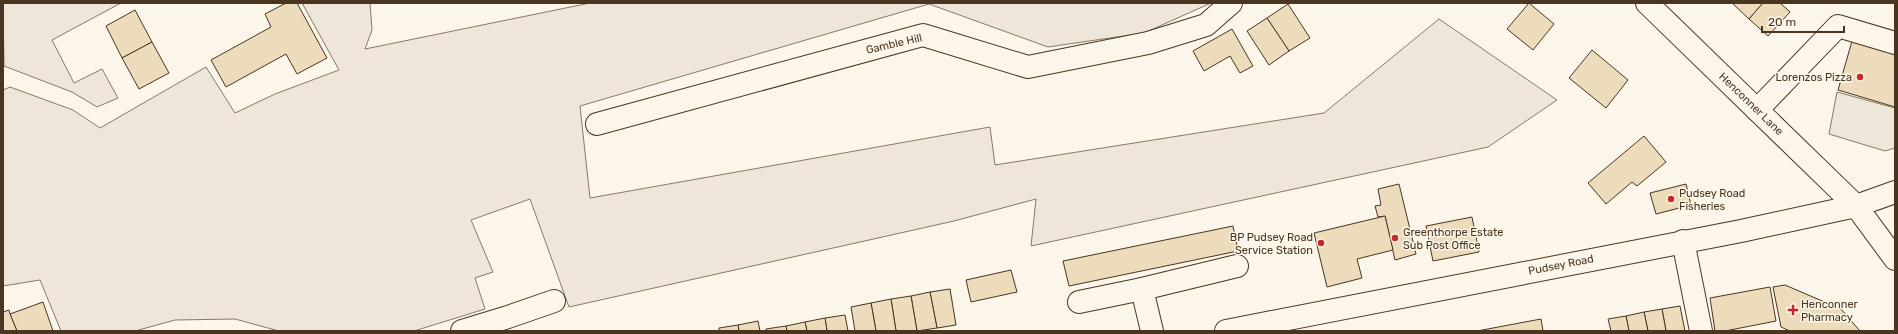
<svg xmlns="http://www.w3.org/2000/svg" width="1898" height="334" font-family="Rubik,sans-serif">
  <rect width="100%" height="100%" fill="#fbf6e9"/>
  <g fill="#ede6d9" stroke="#887966">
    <polygon points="3,3 121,3 52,40 74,83 102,69 118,98 97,107 72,92 4,66"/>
    <polygon points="302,3 370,3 372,30 365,49 590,3 1211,3 1144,33 1048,47 929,4 580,106 590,198 990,127 995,165 1324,113 1439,19 1557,100 1488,147 1031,246 1036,199 954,221 569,307 530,199 471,220 493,272 475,278 485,309 414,331 279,331 235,319 175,320 135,331 61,331 40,280 3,286 3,90 10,87 73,110 100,128 206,67 235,113 275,94 339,70"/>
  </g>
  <polygon fill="#ede7d9" stroke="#887966" points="1837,92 1895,108 1895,148 1885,151 1829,134"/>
  <g fill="#ecdcbc" stroke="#4a3520">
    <polygon points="286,3 297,3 327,58 297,74 286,54 226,87 211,60 271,27 265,14"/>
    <polygon points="1529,3 1554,24 1533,50 1507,29"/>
    <polygon points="1732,3 1763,3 1749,19"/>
    <polygon points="1763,3 1780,3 1790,12 1768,36 1749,19"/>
    <polygon points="1288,4 1310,38 1289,51 1267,18"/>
    <polygon points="135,10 152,42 122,58 106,26"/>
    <polygon points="1267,18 1289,51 1269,65 1247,31"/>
    <polygon points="1232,29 1253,66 1240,73 1230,56 1204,71 1193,51"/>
    <polygon points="1852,41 1895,54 1895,107 1838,90"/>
    <polygon points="152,42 169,73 139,89 122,58"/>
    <polygon points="1592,50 1628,80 1606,108 1569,78"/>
    <polygon points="1644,136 1666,162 1637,186 1632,182 1606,204 1588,183"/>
    <polygon points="1399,184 1416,254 1395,260 1385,216 1378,217 1375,206 1381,205 1378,189"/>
    <polygon points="1686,184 1691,205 1656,214 1650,193"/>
    <polygon points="1385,216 1393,250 1357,259 1362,278 1327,287 1314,233"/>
    <polygon points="1472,217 1479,252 1433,261 1426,226"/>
    <polygon points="1233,226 1238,251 1069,286 1063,261"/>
    <polygon points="1011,270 1017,292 971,302 966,280"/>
    <polygon points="1785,285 1841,309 1860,331 1790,331 1781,327 1773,287"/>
    <polygon points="1770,287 1776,321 1725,331 1715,331 1710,298"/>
    <polygon points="950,289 956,325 937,328 930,292"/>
    <polygon points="930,292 937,328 917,331 911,296"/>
    <polygon points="911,296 917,331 896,331 891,299"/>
    <polygon points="891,299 896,331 876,331 871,303"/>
    <polygon points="43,302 53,331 17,331 10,314"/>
    <polygon points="871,303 876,331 855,331 851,307"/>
    <polygon points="1680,306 1685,331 1666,331 1662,309"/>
    <polygon points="1662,309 1666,331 1648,331 1644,312"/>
    <polygon points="9,310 10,314 17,331 3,331 3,312"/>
    <polygon points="1644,312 1648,331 1629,331 1626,316"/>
    <polygon points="845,315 848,331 827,331 825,318"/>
    <polygon points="1626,316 1629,331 1611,331 1608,319"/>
    <polygon points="825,318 827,331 807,331 805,322"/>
    <polygon points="1541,319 1543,331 1477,331"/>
    <polygon points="758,321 760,331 739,331 738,325"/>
    <polygon points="805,322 807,331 787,331 786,326"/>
    <polygon points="738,325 739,331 719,331 719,328"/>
    <polygon points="786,326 787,331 766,331 766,329"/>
  </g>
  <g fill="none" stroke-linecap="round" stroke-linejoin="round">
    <g stroke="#4a3520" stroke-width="24">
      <g id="minor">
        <polyline points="1647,3 1856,206 1895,259"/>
        <polyline points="1757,110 1838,26 1895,43"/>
        <polyline points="597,124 923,35 1028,67 1148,43 1206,25 1231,3"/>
        <polyline points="1683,241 1701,331"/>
        <polyline points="1142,289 1237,266"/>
        <polyline points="1079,302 1142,289 1152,331"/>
        <polyline points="462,331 508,317 554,301"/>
      </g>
    </g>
    <g stroke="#4a3520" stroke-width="24">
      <polyline id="major" points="1226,331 1741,231 1856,206 1895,192"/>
    </g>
    <use href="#minor" stroke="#fbf6e9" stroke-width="22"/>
    <use href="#major" stroke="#fbf6e9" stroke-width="22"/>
  </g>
  <g fill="#c62828" stroke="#fbf6e9" stroke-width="1.5">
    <circle cx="1860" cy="77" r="4"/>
    <circle cx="1671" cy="199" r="4"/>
    <circle cx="1395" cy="238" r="4"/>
    <circle cx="1321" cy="243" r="4"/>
    <path d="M1791 304h4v4h4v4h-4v4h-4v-4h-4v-4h4z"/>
  </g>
  <g text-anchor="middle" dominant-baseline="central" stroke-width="3" stroke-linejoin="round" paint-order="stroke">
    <g font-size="11" fill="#4a3520" stroke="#fbf6e9">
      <text transform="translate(894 44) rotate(-13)">Gamble Hill</text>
      <text transform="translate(1751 104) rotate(44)">Henconner Lane</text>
      <text transform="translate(1561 265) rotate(-11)">Pudsey Road</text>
    </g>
    <g font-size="11" fill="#4a3520" stroke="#fbf6e9" text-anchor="start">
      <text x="1852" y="77" text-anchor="end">Lorenzos Pizza</text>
      <text x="1679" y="193">Pudsey Road<tspan x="1679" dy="13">Fisheries</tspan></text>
      <text x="1403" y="232">Greenthorpe Estate<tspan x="1403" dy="13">Sub Post Office</tspan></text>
      <text x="1313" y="237" text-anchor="end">BP Pudsey Road<tspan x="1313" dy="13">Service Station</tspan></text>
      <text x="1801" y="304">Henconner<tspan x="1801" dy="13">Pharmacy</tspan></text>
    </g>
  </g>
  <rect width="1898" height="334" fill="none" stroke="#4a3520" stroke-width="8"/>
  <path d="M1762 26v6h82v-6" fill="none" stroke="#4a3520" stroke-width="2"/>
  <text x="1768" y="26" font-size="12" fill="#4a3520" stroke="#fbf6e9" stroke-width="3" paint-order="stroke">20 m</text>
</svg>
